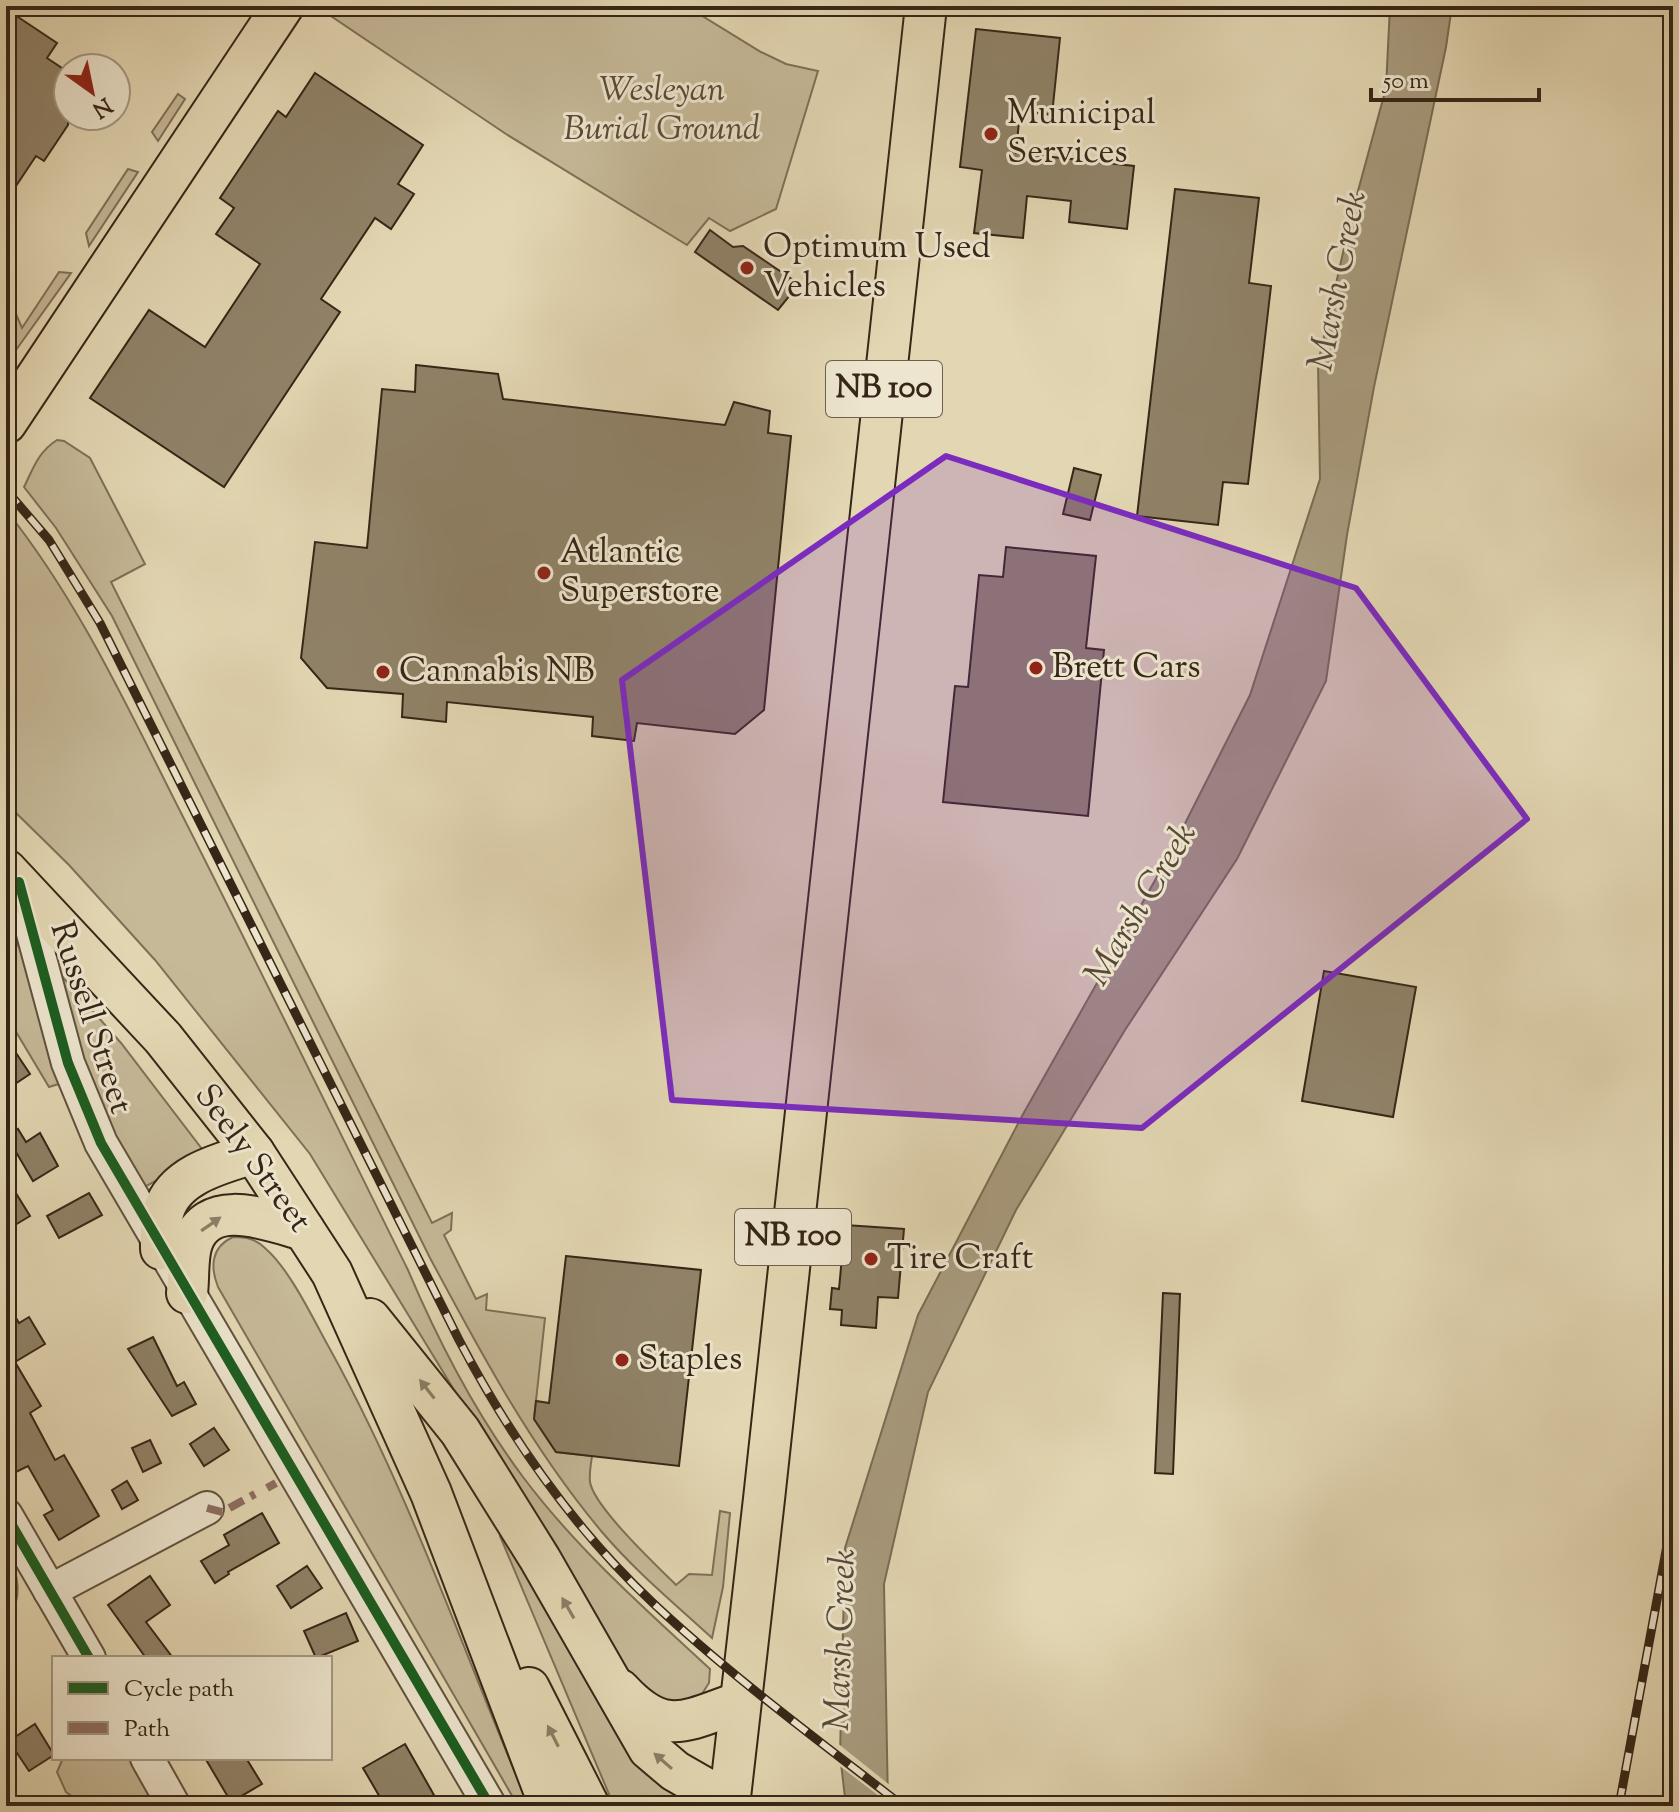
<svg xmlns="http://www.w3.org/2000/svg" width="1679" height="1812" font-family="'Sorts Mill Goudy',serif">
  <rect width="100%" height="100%" fill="#e3d7b3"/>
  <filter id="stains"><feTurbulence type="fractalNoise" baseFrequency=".0025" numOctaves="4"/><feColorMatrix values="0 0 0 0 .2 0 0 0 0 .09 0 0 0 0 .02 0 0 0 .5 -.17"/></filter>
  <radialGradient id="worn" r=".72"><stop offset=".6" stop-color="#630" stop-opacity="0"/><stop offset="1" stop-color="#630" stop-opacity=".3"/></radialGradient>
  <g fill="#c6b998" stroke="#7e7058" stroke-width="2">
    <polygon points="316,6 686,6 761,52 786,64 818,71 776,209 730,231 709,218 687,245 506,134"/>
    <polygon points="178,94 185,99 158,141 152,132"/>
    <polygon points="128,169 138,172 89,246 86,233"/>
    <polygon points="59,272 71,273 6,364 6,350 13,343 6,322 6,291 22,328"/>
    <path d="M 57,440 L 64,441 L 90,458 L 145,564 L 111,582 L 432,1223 L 452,1213 L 451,1230 L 444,1235 L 476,1299 L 487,1294 L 486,1310 L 545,1318 L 534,1419 L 556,1452 L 592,1456 C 591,1464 589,1474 590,1482 C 594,1507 657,1566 676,1585 L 689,1574 L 712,1575 L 720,1511 L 730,1513 L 723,1587 L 712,1638 C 675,1604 635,1571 602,1532 C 532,1449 481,1353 430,1258 L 112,616 L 56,528 L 24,487 C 33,469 38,452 57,440 Z"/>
    <path d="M 6,510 C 77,599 125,702 176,803 C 255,958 331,1115 408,1270 C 439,1343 476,1414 523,1477 C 577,1549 645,1609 710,1669 L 709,1683 L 700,1697 L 669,1706 L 624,1668 L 310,1154 L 155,960 L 69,865 L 6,803 Z"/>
    <polygon points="6,924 28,963 65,1082 49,1087 6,1015"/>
    <polygon points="60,974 121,1043 205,1153 139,1190 87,1083"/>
    <path d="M 233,1237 C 247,1237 256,1239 266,1249 C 291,1271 314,1321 331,1351 C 411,1496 464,1654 529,1806 L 518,1806 L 218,1287 C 210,1267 211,1247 233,1237 Z"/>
    <polygon points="510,1532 686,1798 692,1806 614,1806 500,1536"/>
    <path d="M 6,1549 C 19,1575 24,1598 6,1623 Z"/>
    <polygon points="63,1758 132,1758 159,1806 86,1806 66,1792 57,1772"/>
  </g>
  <polygon fill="#a89b7e" stroke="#7a6c55" stroke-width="2" points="1390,6 1452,6 1446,47 1374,387 1347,535 1326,681 1237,859 1125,1030 1016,1210 928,1392 884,1584 888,1806 846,1806 840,1755 845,1548 918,1315 1022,1116 1167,859 1250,695 1320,479 1318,363 1352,213 1386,88"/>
  <polygon fill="#e3d7b3" points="836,1742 891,1786 892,1806 837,1764"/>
  <g fill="#908268" stroke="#362617" stroke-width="2">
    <polygon points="6,9 57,43 47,58 68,72 68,125 44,161 36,156 6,201"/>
    <polygon points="976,29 1060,38 1052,115 1020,111 1016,153 1134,166 1127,229 1069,222 1071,201 1027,196 1023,238 974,233 982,170 960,167"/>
    <polygon points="315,73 423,145 398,184 414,194 391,229 375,218 321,299 340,312 224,487 90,398 149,310 205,347 260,264 216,234 234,208 220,198 278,111 286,117"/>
    <polygon points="1175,189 1259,198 1249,283 1271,286 1248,484 1223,482 1218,525 1137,516"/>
    <polygon points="710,230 733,247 743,246 799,284 778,310 695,252"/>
    <polygon points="416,365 498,374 503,399 725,425 734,402 770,411 768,433 791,436 764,710 735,734 637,723 634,741 592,736 593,717 447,702 446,722 402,717 403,694 327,688 301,658 315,542 367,548 382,389 415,392"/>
    <polygon points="1074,468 1101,475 1090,520 1063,514"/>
    <polygon points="1006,547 1096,556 1086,648 1104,650 1088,816 943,802 955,686 968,687 979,575 1003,577"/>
    <polygon points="1324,971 1416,987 1393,1117 1302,1101"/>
    <polygon points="6,1038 30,1074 6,1090"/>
    <polygon points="18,1129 26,1142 40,1133 58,1166 33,1181 16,1152 6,1157 6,1137"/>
    <polygon points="6,1177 30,1216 15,1225 6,1211"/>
    <polygon points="89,1193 102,1215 59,1238 47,1216"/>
    <polygon points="845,1225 904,1229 898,1298 878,1297 876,1328 841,1325 842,1310 830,1309 832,1288 839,1289"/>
    <polygon points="566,1256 701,1270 679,1466 556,1452 534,1419 536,1401 549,1403"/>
    <polygon points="1163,1293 1180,1294 1173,1474 1155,1473"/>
    <polygon points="6,1301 19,1323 29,1317 45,1344 15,1362 41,1406 30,1413 55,1460 64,1455 99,1516 59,1540 44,1515 53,1510 28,1466 16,1472 6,1453"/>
    <polygon points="153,1337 177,1386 184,1382 196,1404 172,1416 128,1349"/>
    <polygon points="214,1428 229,1450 204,1466 190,1444"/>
    <polygon points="150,1440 161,1463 143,1472 132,1448"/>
    <polygon points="127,1481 138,1500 122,1509 112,1490"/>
    <polygon points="262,1513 279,1543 228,1572 229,1574 215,1583 201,1561 229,1545 224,1535"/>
    <polygon points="307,1566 322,1588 291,1608 277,1586"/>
    <polygon points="150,1576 170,1605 146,1622 173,1658 146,1658 108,1605"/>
    <polygon points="346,1613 358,1641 316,1658 304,1631"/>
    <polygon points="35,1724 54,1755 29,1771 9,1741"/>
    <polygon points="405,1744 434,1795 414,1806 385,1806 363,1768"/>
    <polygon points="205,1758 246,1758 262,1784 231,1802"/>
  </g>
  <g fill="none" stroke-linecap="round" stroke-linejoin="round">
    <g stroke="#61523e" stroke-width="36">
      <g id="minor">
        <polyline points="20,885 68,1063 101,1143 490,1806"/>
        <polyline points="6,1515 89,1658"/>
        <polyline points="50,1591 207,1508"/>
        <polyline points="147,1758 174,1806"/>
      </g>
    </g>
    <g stroke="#362617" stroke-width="44">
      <g id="major">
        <polyline points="6,423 283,6"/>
        <polyline points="6,870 163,1038 254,1153 332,1273 431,1493 550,1806"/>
        <path d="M 161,1249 C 161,1236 160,1222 164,1210 C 175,1174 222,1163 254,1153"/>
        <path d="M 187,1293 C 189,1277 187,1258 192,1243 C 209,1195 270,1221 304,1230"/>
        <polyline points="370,1319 460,1431 540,1559 649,1749 675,1771 729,1802"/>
        <polyline points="529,1688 589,1806"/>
        <path d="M 620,1690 C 664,1738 686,1721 740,1702"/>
        <polyline points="729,1806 764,1499 926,6"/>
      </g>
    </g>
    <use href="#minor" stroke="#ede5ce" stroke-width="32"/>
    <use href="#major" stroke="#e3d7b3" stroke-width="40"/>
    <g stroke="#362617" stroke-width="9">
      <g id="rail">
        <path d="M 6,490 L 49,540 L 100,623 L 459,1340 C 510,1437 573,1528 653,1603 C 731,1676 818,1740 903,1806"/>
        <polyline points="1619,1806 1673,1513"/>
      </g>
    </g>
    <use href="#rail" stroke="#ede5ce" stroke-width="6" stroke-dasharray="18" stroke-linecap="butt"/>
    <g stroke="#8d6e63" stroke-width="8" stroke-dasharray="16 8" stroke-linecap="butt">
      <polyline points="267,1488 276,1483"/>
      <polyline points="207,1508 222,1512 255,1494"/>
    </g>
    <g stroke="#ede5ce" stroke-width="15">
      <g id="cycleway">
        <polyline points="19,882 68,1063 101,1143 490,1806"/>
        <polyline points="6,1515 89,1658"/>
      </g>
    </g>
    <use href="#cycleway" stroke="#1b5e20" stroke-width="10"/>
  </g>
  <defs><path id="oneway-solid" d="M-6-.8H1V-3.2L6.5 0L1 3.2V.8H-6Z" transform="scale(2)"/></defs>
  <g fill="#8c7e65">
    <use href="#oneway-solid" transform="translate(211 1224) rotate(-35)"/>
    <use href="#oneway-solid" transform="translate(427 1389) rotate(-128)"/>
    <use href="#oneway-solid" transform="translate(568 1608) rotate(-120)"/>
    <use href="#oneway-solid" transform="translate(553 1736) rotate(-117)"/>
    <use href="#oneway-solid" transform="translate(663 1761) rotate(-139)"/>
  </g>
  <path fill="#7b2cbf" fill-opacity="0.2" stroke="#7b2cbf" stroke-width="6" stroke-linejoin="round" d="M 946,456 L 1356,588 L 1527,819 L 1142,1128 L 672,1100 L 622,680 Z"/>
  <g fill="#8f2418" stroke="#ede5ce" stroke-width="3">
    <circle cx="991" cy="134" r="8"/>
    <circle cx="747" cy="268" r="8"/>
    <circle cx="544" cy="573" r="8"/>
    <circle cx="1036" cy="668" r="8"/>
    <circle cx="383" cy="672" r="8"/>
    <circle cx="871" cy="1259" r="8"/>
    <circle cx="622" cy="1360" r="8"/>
  </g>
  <g text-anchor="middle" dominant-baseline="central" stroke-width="6" stroke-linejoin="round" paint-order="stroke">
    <g fill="#ede5ce" stroke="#6d5f4e" stroke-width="2">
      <rect x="826" y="361" width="116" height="56" rx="6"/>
      <rect x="735" y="1209" width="116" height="56" rx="6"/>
    </g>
    <g font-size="32" font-weight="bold" fill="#362617">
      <text x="884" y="389">NB 100</text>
      <text x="793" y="1237">NB 100</text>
    </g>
    <g font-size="34" font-style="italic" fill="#5a4b37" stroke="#ede5ce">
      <text x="662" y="91">Wesleyan<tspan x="662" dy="39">Burial Ground</tspan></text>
    </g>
    <g font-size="34" fill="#362617" stroke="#ede5ce" text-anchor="start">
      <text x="1007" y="114">Municipal<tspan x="1007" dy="39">Services</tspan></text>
      <text x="763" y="248">Optimum Used<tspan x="763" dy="39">Vehicles</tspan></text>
      <text x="560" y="553">Atlantic<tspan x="560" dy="39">Superstore</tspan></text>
      <text x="1052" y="668">Brett Cars</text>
      <text x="399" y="672">Cannabis NB</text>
      <text x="887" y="1259">Tire Craft</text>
      <text x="638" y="1360">Staples</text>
    </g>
    <g font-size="34" fill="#362617" stroke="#ede5ce">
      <text transform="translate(90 1018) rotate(72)">Russell Street</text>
      <text transform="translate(252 1159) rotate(54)">Seely Street</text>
    </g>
    <g font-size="36" font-style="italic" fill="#584936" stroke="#ede5ce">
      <text transform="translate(1339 281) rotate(-79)">Marsh Creek</text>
      <text transform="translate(1142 905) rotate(-59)">Marsh Creek</text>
      <text transform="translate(842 1640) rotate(-88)">Marsh Creek</text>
    </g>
  </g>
  <rect width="1679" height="1812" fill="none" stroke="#e3d7b3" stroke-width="32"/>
  <rect x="8" y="8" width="1663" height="1796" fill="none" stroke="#362617" stroke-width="4"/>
  <rect x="16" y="16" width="1647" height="1780" fill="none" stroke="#362617" stroke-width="2"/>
  <rect x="52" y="1656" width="280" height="104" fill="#ede5ce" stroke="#a49985" stroke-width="2"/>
  <rect x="68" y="1682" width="40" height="12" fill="#1b5e20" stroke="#a49985" stroke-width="2"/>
  <text x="124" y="1696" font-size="24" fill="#362617">Cycle path</text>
  <rect x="68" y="1722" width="40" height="12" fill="#8d6e63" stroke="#a49985" stroke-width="2"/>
  <text x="124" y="1736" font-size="24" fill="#362617">Path</text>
  <g transform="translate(92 92) rotate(147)"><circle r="38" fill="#ede5ce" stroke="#a49985" stroke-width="2"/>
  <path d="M0-6L14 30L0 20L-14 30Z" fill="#8f2418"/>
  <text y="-12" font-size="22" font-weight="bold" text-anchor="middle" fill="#362617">N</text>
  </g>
  <path d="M1371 88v12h168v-12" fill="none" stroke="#362617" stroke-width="4"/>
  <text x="1383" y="88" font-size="24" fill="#362617" stroke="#ede5ce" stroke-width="6" paint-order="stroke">50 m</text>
  <rect width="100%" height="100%" filter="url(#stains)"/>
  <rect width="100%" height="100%" fill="url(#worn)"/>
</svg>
